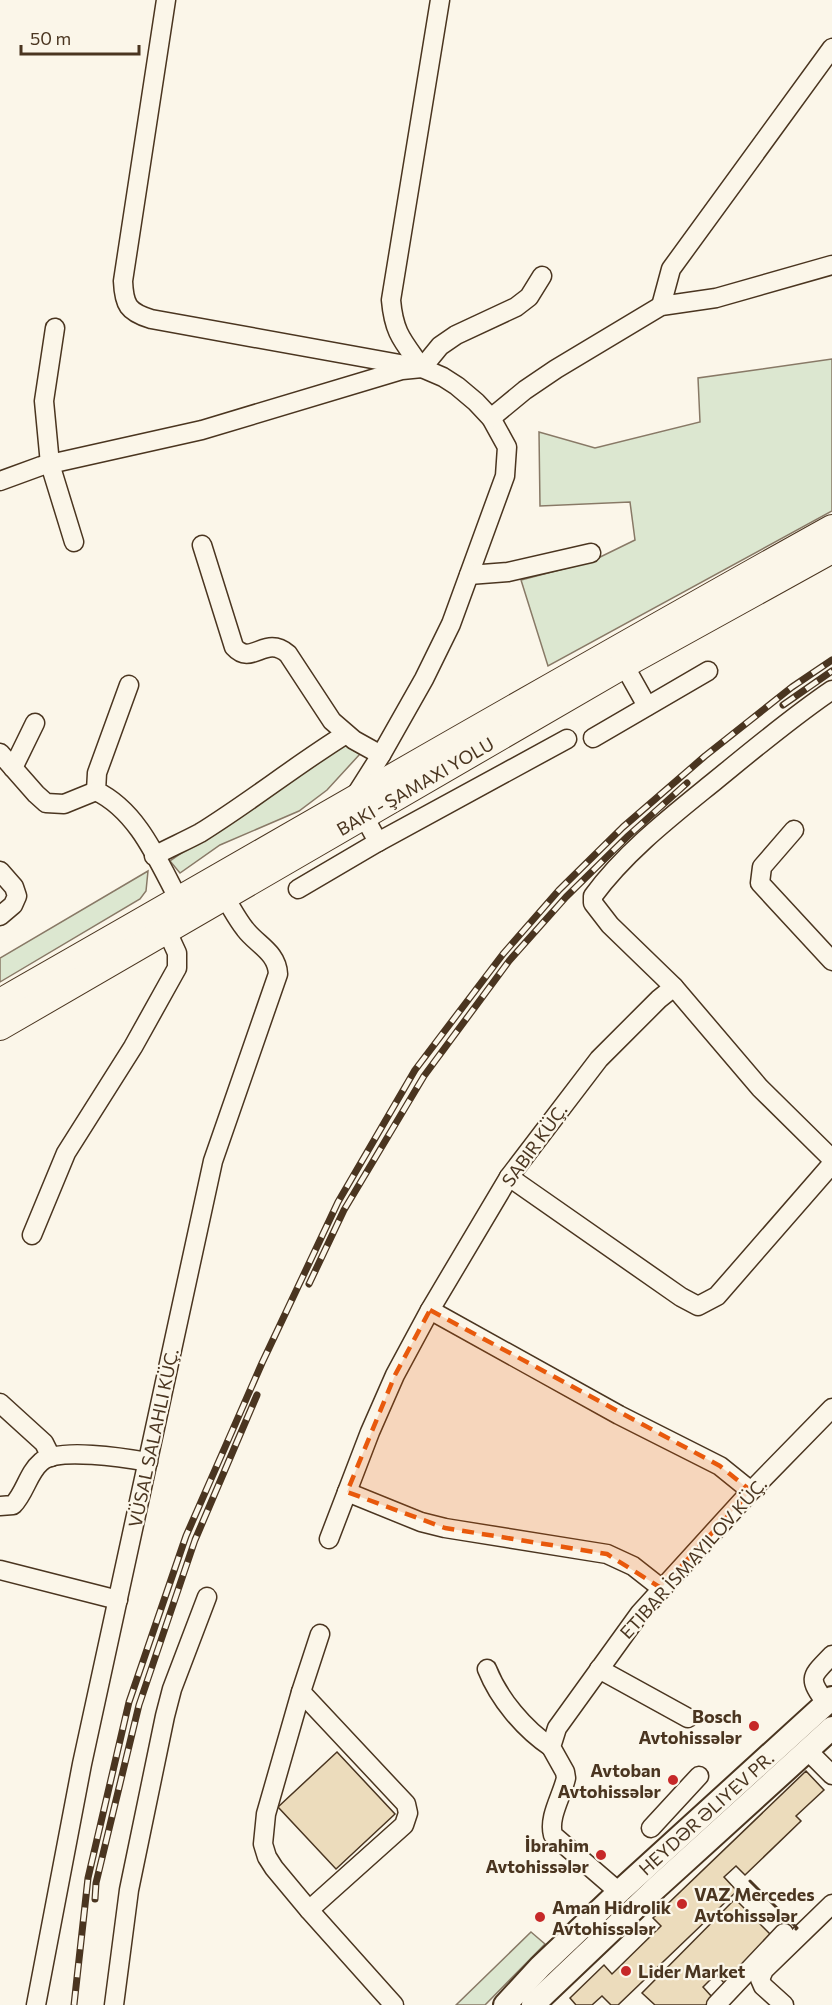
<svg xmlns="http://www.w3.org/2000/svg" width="832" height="2005" font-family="Commissioner,sans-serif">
  <rect width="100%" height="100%" fill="#fbf6e9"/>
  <g fill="#dce7d0" stroke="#887966" stroke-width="1.5">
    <polygon points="832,359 832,511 548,666 521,580 590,562 635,540 630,502 540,506 539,432 595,448 700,422 698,378"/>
    <polygon points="341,743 360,754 327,790 299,811 220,845 180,873 170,861"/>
    <polygon points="148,871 146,891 140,899 0,982 0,958"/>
    <polygon points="531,1932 545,1944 485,2005 456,2005"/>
  </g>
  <g fill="#ecdcbc" stroke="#4a3520" stroke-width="1.5">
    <polygon points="337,1752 395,1814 336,1869 278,1807"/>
    <polygon points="806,1771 824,1790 796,1816 801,1821 745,1875 736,1866 724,1877 737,1891 618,2005 611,2005 602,1996 592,2005 576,2005 570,1998 604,1965 612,1974 661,1926 653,1918"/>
    <polygon points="735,1899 772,1936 725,1984 716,1974 703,1987 713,1998 706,2005 655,2005 642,1993"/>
  </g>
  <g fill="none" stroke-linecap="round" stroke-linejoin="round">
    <g stroke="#4a3520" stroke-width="21">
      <g id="minor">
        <path d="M 166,0 L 123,281 C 124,305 128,312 151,319 L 422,368 L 443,377 L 457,386 L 476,402 L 491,418 L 507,447 L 505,476 L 451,624 L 424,679 L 381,755 L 355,796 L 355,800 L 378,842"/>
        <polyline points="661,306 671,269 832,48"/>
        <polyline points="55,328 44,401 50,464 74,542"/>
        <path d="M 422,368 C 403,341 394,334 391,300 L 440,0"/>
        <polyline points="491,418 525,390 556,369 661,306 716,298 832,265"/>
        <polyline points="0,481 41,466 202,430 402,370 422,368 440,346 456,335 516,307 529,297 542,276"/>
        <path d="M 202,545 L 234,647 C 252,667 265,634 288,654 L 332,721 L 354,740 L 381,755"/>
        <polyline points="469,575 508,572 591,553"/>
        <polyline points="624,665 647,706"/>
        <path d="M 129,685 L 97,773 L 96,791 C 138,811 158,861 179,900"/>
        <polyline points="593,738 708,671"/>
        <polyline points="0,753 36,794 46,803 64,804 96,791"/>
        <polyline points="13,768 35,723"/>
        <polyline points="794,830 762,867 760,883 832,961"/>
        <path d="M 154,856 C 169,848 185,841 200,833 C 250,802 296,765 346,734"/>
        <polyline points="0,871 14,887 17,896 13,905 0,916"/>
        <polyline points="298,889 378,842 567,739"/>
        <path d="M 674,987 L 610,925 L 593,903 L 593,896 C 626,851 673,815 716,780 C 754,749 792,717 832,690"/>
        <polyline points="509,1177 681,1297 698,1306 717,1296 832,1164"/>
        <polyline points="32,1235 66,1153 133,1047 177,968 177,953 166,929"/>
        <polyline points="430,1310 619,1415 720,1466 751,1491"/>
        <polyline points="0,1403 44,1443 51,1457"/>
        <polyline points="347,1492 421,1522 445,1528 607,1554 633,1566 661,1588"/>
        <path d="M 0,1506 L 13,1505 C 25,1493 28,1473 41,1462 C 57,1447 126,1458 148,1462"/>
        <polyline points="329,1539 370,1432 395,1375 430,1310 509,1177 599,1059 659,999 674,987 760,1088 832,1159"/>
        <polyline points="0,1570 118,1600"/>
        <polyline points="320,1634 301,1692 266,1814 263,1844 267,1857 274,1868 309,1910 394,2005"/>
        <path d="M 487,1669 C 499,1699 524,1729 551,1747"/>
        <polyline points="599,1669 688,1718"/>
        <polyline points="301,1692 406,1804 408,1813 404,1825 309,1910"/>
        <path d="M 826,1703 C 807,1677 811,1677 832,1655"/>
        <polyline points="807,1750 832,1775"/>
        <polyline points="651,1828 699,1776"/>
        <path d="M 619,1892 L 553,1835 C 548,1817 562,1796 566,1778 L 565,1772 L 551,1747 L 557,1728 L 640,1613 L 751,1491 L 832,1408"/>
        <path d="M 36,2005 L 82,1764 L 213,1161 L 278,974 C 277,952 257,945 245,929 C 237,919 231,907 224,896"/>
        <polyline points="114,2005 129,1890 165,1716 172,1689 207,1597"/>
        <polyline points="716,2005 784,1933"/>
        <polyline points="784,2005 763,1986 760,1979 764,1970 832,1904"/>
      </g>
    </g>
    <g stroke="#4a3520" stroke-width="26">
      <g id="major">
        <polyline points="505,2005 540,1967 619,1892 832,1698"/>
        <polyline points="533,2005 656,1888 832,1728"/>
      </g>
    </g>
    <g stroke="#4a3520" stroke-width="28">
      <g id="highway">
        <path d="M 0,1002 C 277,844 553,683 832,528"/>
        <polyline points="0,1027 624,665 832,550"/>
      </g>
    </g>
    <use href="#minor" stroke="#fbf6e9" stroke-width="18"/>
    <use href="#major" stroke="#fbf6e9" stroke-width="22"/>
    <use href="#highway" stroke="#fbf6e9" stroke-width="26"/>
    <g stroke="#4a3520" stroke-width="7">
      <g id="rail">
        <polyline points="783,705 832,671"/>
        <polyline points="309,1284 344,1210 424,1076 509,961 566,897 628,836 687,783"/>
        <polyline points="95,1899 96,1883 139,1705 195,1540 257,1395"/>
        <polyline points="74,2005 88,1878 129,1702 186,1536 262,1363 338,1202 415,1070 503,954 559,890 623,827 705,756 792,687 832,660"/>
      </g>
    </g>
    <use href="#rail" stroke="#fbf6e9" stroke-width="4.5" stroke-dasharray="14" stroke-linecap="butt"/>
    <polyline stroke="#4a3520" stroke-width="3" points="750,1881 797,1928 796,1929"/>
  </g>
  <path fill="#e8590c" fill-opacity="0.2" stroke="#e8590c" stroke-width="4.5" stroke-dasharray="12 8" stroke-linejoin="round" d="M 430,1310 L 720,1466 L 751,1491 L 661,1588 L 607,1554 L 445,1528 L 347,1492 L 395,1375 Z"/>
  <g fill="#c62828" stroke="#fbf6e9" stroke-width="2">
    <circle cx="754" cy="1726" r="6"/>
    <circle cx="673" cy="1780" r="6"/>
    <circle cx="601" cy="1855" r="6"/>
    <circle cx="682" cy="1904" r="6"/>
    <circle cx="540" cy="1917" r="6"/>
    <circle cx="626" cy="1971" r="6"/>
  </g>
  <g text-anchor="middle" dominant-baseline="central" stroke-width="4.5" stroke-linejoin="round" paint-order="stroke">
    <g font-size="18" fill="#4a3520" stroke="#fbf6e9">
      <text transform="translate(415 786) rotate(-30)">BAKI - ŞAMAXI YOLU</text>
      <text transform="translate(534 1145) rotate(-54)">SABIR KÜÇ.</text>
      <text transform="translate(153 1438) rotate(-78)">VÜSAL SALAHLI KÜÇ.</text>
      <text transform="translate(693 1558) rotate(-48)">ETIBAR İSMAYILOV KÜÇ.</text>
      <text transform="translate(706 1813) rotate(-42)">HEYDƏR ƏLIYEV PR.</text>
    </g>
    <g font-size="18" font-weight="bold" fill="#4a3520" stroke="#fbf6e9" text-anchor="end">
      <text x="742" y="1716">Bosch<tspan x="742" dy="21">Avtohissələr</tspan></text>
      <text x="661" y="1770">Avtoban<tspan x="661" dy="21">Avtohissələr</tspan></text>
      <text x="589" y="1845">İbrahim<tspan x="589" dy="21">Avtohissələr</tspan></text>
      <text x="694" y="1894" text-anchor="start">VAZ Mercedes<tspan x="694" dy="21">Avtohissələr</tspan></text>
      <text x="552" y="1907" text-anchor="start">Aman Hidrolik<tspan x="552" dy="21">Avtohissələr</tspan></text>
      <text x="638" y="1971" text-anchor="start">Lider Market</text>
    </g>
  </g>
  <path d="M21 45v9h118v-9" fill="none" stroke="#4a3520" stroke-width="3"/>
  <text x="30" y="45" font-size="18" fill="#4a3520" stroke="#fbf6e9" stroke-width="4.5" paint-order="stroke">50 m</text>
</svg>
